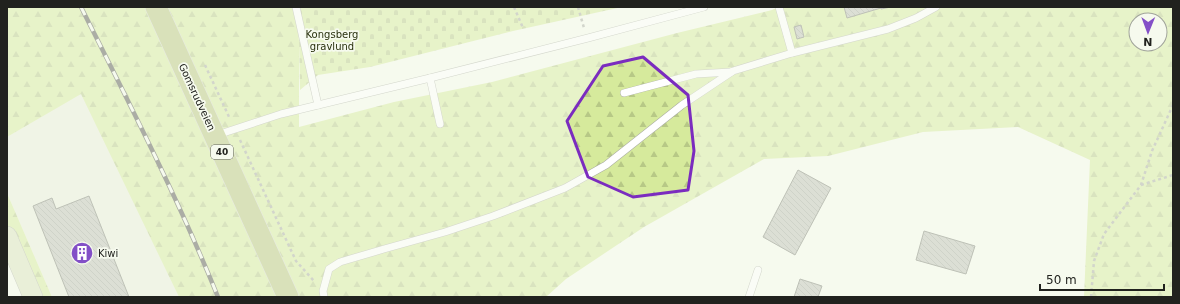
<svg xmlns="http://www.w3.org/2000/svg" width="1180" height="304" font-family="'DejaVu Sans',sans-serif">
  <defs>
    <pattern id="forest-firs" width="22" height="20" patternUnits="userSpaceOnUse"><rect width="22" height="20" fill="#d6ea9c"/><path d="M5 1l3.5 6h-7zM16 11l3.5 6h-7z" fill="#b7c886"/></pattern>
    <pattern id="cemetery-stones" width="16" height="16" patternUnits="userSpaceOnUse"><rect width="16" height="16" fill="#d6ea9c"/><path d="M2 7V4a2 2 0 0 1 4 0v3zM10 15v-3a2 2 0 0 1 4 0v3z" fill="#b7c886"/></pattern>
    <pattern id="building-back-hatch" width="6" height="6" patternUnits="userSpaceOnUse"><rect width="6" height="6" fill="#bcbfb5"/><path d="M-1 5l2 2M0 0l6 6M5-1l2 2" fill="none" stroke="#a1a49b"/></pattern>
  </defs>
  <rect width="100%" height="100%" fill="#f6faee"/>
  <polygon fill="#e9eedc" points="81,93 117,165 179,297 52,297 7,193 7,137"/>
  <g fill="url(#forest-firs)" fill-rule="evenodd">
    <path d="M 7,7 L 295,7 L 299,41 L 299,127 L 394,102 L 492,82 L 677,33 L 772,10 L 778,7 L 1173,7 L 1173,297 L 1084,297 L 1090,160 L 1018,127 L 923,132 L 828,156 L 764,159 L 644,227 L 566,279 L 546,297 L 179,297 L 81,94 L 7,137 ZM 1136,20 L 1160,20 L 1160,44 L 1136,44 Z"/>
    <polygon points="7,193 52,297 35,297 7,232"/>
  </g>
  <polygon fill="url(#cemetery-stones)" points="295,7 622,7 513,31 370,67 318,75 300,90 299,41"/>
  <g fill="url(#building-back-hatch)" stroke="#7a7d73">
    <polygon points="844,7 891,7 881,9 881,8 847,18"/>
    <polygon points="801,25 804,37 797,39 794,27"/>
    <polygon points="798,170 831,188 795,255 763,237"/>
    <polygon points="89,196 129,297 69,297 33,206 52,198 56,209"/>
    <polygon points="924,231 975,246 966,274 916,260"/>
    <polygon points="800,279 822,286 818,297 794,297"/>
  </g>
  <g fill="none" stroke-linecap="round" stroke-linejoin="round">
    <g stroke="#abaea3" stroke-width="8">
      <g id="lane">
        <polyline points="296,7 318,105"/>
        <polyline points="779,7 792,53"/>
        <polyline points="430,78 588,38 704,7"/>
        <polyline points="624,93 696,74 731,72"/>
        <polyline points="217,135 281,114 430,78 440,124"/>
        <polyline points="324,297 323,291 329,269 340,262 384,249 445,232 493,216 565,188 606,165 682,105 733,71 792,53 888,29 916,18 936,7"/>
        <polyline points="749,297 758,270"/>
      </g>
    </g>
    <g stroke="#abaea3" stroke-width="20">
      <polyline id="secondary" points="7,236 33,297"/>
    </g>
    <g stroke="#d7d7d6" stroke-width="22">
      <polyline id="primary" points="156,7 288,297"/>
    </g>
    <g stroke="#a6a9a0" stroke-width="2.5" stroke-dasharray="3 3" stroke-linecap="butt">
      <polyline points="514,7 523,28"/>
      <polyline points="578,7 584,28"/>
      <polyline points="205,65 230,119"/>
      <polyline points="240,140 296,261 314,281"/>
      <polyline points="1141,185 1173,175"/>
      <polyline points="1091,297 1094,261 1104,234 1141,185 1152,151 1173,105"/>
    </g>
    <use href="#lane" stroke="#fff" stroke-width="7"/>
    <use href="#secondary" stroke="#dae2bd" stroke-width="19"/>
    <use href="#primary" stroke="#b6c47b" stroke-width="21"/>
    <g stroke="#50514c" stroke-width="4.5">
      <path id="rail" d="M 81,7 C 129,103 178,198 218,297"/>
    </g>
    <use href="#rail" stroke="#f6faee" stroke-width="3" stroke-dasharray="9" stroke-linecap="butt"/>
  </g>
  <path d="M0 0H1180V304H0ZM 643,57 L 688,95 L 694,151 L 688,190 L 633,197 L 588,177 L 567,121 L 603,66 Z" fill="#f6faee" fill-opacity=".55" fill-rule="evenodd"/>
  <path fill="none" stroke="#7b2cbf" stroke-width="3" stroke-linejoin="round" d="M 643,57 L 688,95 L 694,151 L 688,190 L 633,197 L 588,177 L 567,121 L 603,66 Z"/>
  <defs>
    <g id="building-disc" transform="scale(1.15)"><circle r="9.5" fill="#834fc7" stroke="#f6faee"/><path d="M-4-6H4V6H1V3H-1V6H-4ZM-2.5-4.3h1.7v1.8h-1.7ZM.8-4.3h1.7v1.8H.8ZM-2.5-1h1.7V.8h-1.7ZM.8-1h1.7V.8H.8Z" fill="#fff"/></g>
  </defs>
  <g fill-rule="evenodd">
    <use href="#building-disc" x="82" y="253"/>
  </g>
  <g text-anchor="middle" dominant-baseline="central" stroke-width="3.5" stroke-linejoin="round" paint-order="stroke">
    <rect fill="#f6faee" stroke="#61635c" stroke-width="1" x="211" y="145" width="22" height="14" rx="3"/>
    <g font-size="9" font-weight="bold" fill="#21221e">
      <text x="222" y="152">40</text>
    </g>
    <g font-size="10" fill="#29310e" stroke="#f6faee">
      <text x="332" y="34">Kongsberg<tspan x="332" dy="12">gravlund</tspan></text>
    </g>
    <g font-size="10" fill="#21221e" stroke="#f6faee">
      <text transform="translate(197 97) rotate(65)">Gomsrudveien</text>
    </g>
    <g font-size="10" fill="#21221e" stroke="#f6faee" text-anchor="start">
      <text x="98" y="253">Kiwi</text>
    </g>
  </g>
  <rect width="1180" height="304" fill="none" stroke="#21221e" stroke-width="16"/>
  <g transform="translate(1148 32) rotate(181)"><circle r="19" fill="#f6faee" stroke="#a1a49b"/>
  <path d="M0-3L7 15L0 10L-7 15Z" fill="#834fc7"/>
  <text y="-6" font-size="11" font-weight="bold" text-anchor="middle" fill="#21221e">N</text>
  </g>
  <path d="M1040 284v6h124v-6" fill="none" stroke="#21221e" stroke-width="2"/>
  <text x="1046" y="284" font-size="12" fill="#21221e" stroke="#f6faee" stroke-width="3" paint-order="stroke">50 m</text>
</svg>
